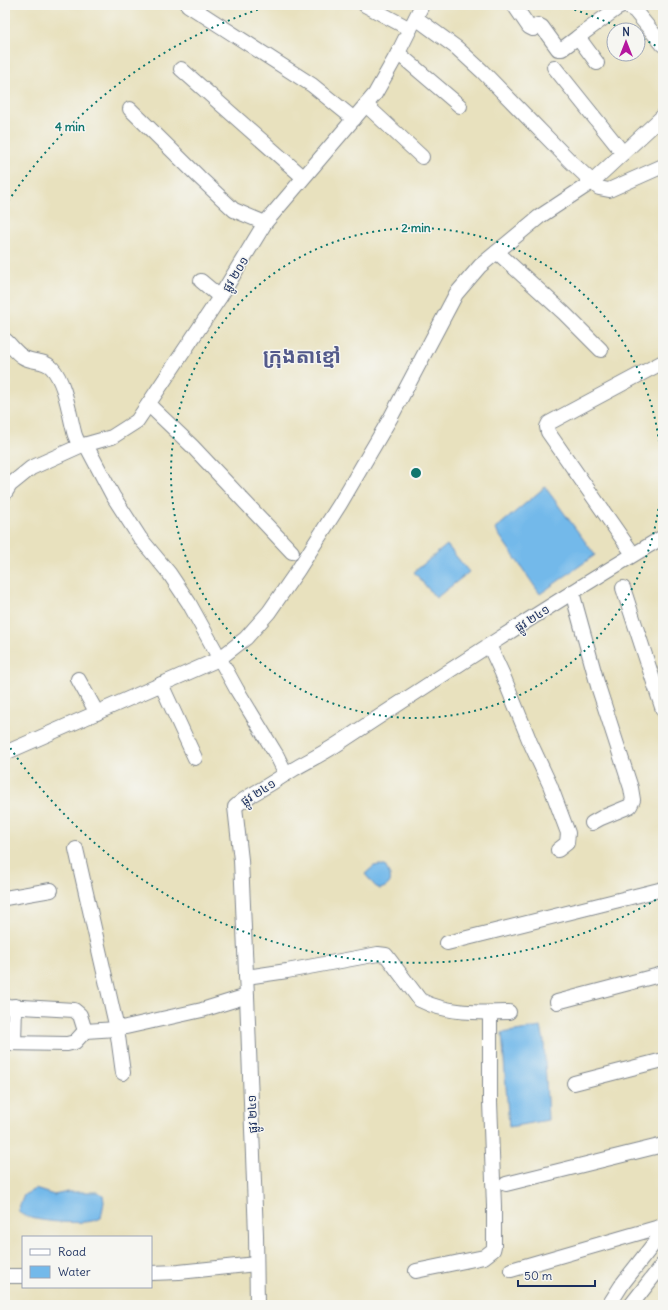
<svg xmlns="http://www.w3.org/2000/svg" width="668" height="1310" font-family="Delius,'Noto Sans Khmer',sans-serif">
  <rect width="100%" height="100%" fill="#f6f6f2"/>
  <filter id="ink" filterUnits="userSpaceOnUse"><feTurbulence type="fractalNoise" baseFrequency=".025" numOctaves="2"/><feDisplacementMap in="SourceGraphic" scale="8" xChannelSelector="R" yChannelSelector="G"/><feConvolveMatrix kernelMatrix="1 2 1 2 8 2 1 2 1" color-interpolation-filters="sRGB"/></filter>
  <filter id="wash" filterUnits="userSpaceOnUse"><feTurbulence type="fractalNoise" baseFrequency=".012" numOctaves="4" result="noise"/><feDisplacementMap in="SourceGraphic" scale="16" xChannelSelector="R" yChannelSelector="G"/><feGaussianBlur stdDeviation="0.9" result="paint"/><feColorMatrix in="noise" values="0 0 0 0 0 0 0 0 0 0 0 0 0 0 0 0 0 1.4 0 .05"/><feComposite in="paint" operator="in"/></filter>
  <g filter="url(#wash)">
    <rect width="100%" height="100%" fill="#e8e1be"/>
    <g fill="#73b9ea" stroke="#4774a4">
      <polygon points="545,487 595,555 540,594 495,529"/>
      <polygon points="447,545 469,572 436,598 414,572"/>
      <path d="M 380,865 L 385,866 C 392,877 394,885 380,889 L 375,886 L 365,874 L 374,866 Z"/>
      <polygon points="541,1027 544,1041 548,1120 509,1127 502,1033"/>
      <path d="M 35,1189 L 54,1195 L 68,1192 L 98,1192 L 103,1195 L 104,1202 L 101,1218 C 87,1226 40,1222 25,1216 C 22,1215 20,1212 18,1210 L 24,1195 Z"/>
    </g>
  </g>
  <g filter="url(#ink)">
    <g fill="none" stroke-linecap="round" stroke-linejoin="round">
      <g stroke="#82888e" stroke-width="16">
        <g id="minor">
          <polyline points="188,5 312,85 354,119"/>
          <polyline points="365,5 410,29"/>
          <polyline points="514,5 529,27 533,29 538,25 542,27 558,49 562,49 578,37 597,63"/>
          <polyline points="625,5 635,11 663,45"/>
          <polyline points="416,18 457,48 482,71 571,162 599,188 609,190 663,166"/>
          <polyline points="578,37 616,9 624,5"/>
          <polyline points="398,53 460,106"/>
          <polyline points="554,67 623,153"/>
          <polyline points="181,69 303,177"/>
          <polyline points="366,105 422,157"/>
          <polyline points="130,109 199,177 234,210 265,223"/>
          <polyline points="497,252 564,313 601,350"/>
          <polyline points="201,281 220,297"/>
          <path d="M 5,340 C 11,345 16,353 23,357 C 32,363 44,359 52,368 C 65,382 69,413 74,432 C 75,437 78,442 80,446"/>
          <polyline points="149,405 192,446 292,552"/>
          <polyline points="86,445 113,496 140,538 169,573 189,603 237,690 277,756 286,774"/>
          <polyline points="5,493 10,485 31,468 80,446 112,437 137,421 220,297 265,223 375,94 398,53 422,5"/>
          <polyline points="633,554 548,432 547,427 549,423 663,362"/>
          <polyline points="623,588 663,710"/>
          <polyline points="572,592 598,686 631,788 633,800 630,806 601,818 592,823"/>
          <polyline points="489,645 502,673 530,742 550,785 568,833 567,843 558,850"/>
          <polyline points="78,679 97,713"/>
          <polyline points="161,684 195,758"/>
          <polyline points="5,753 219,659 246,638 269,612 298,570 340,504 391,417 456,294 480,266 539,217 592,182 663,116"/>
          <polyline points="76,849 117,1029 123,1073"/>
          <polyline points="5,898 51,890"/>
          <polyline points="447,943 663,889"/>
          <path d="M 246,977 L 287,971 L 378,954 L 386,955 L 420,1000 C 447,1014 479,1013 509,1012"/>
          <polyline points="557,1002 663,974"/>
          <polyline points="5,1006 74,1010 80,1015 85,1031 117,1029 202,1010 247,996"/>
          <polyline points="5,1043 67,1044 75,1042 85,1031"/>
          <polyline points="14,1043 15,1006"/>
          <polyline points="574,1083 663,1060"/>
          <polyline points="506,1184 663,1145"/>
          <polyline points="511,1270 663,1226"/>
          <polyline points="416,1271 484,1257 493,1250 494,1246 494,1206 490,1102 490,1013"/>
          <polyline points="151,1273 179,1272 256,1264"/>
          <polyline points="7,1276 23,1276"/>
          <path d="M 257,1305 L 256,1235 L 247,996 L 241,860 L 235,807 C 244,798 255,793 265,787 C 275,781 284,775 294,769 C 308,761 322,754 336,745 C 444,674 552,603 663,537"/>
          <polyline points="609,1305 623,1283 663,1232"/>
          <polyline points="631,1305 663,1264"/>
        </g>
      </g>
      <use href="#minor" stroke="#fff" stroke-width="14"/>
    </g>
  </g>
  <g fill="none" stroke="#0f766e" stroke-width="2" stroke-dasharray="2 4">
    <circle cx="416" cy="473" r="245"/>
    <path d="M661 897A490 490 0 0 1 5 740M5 206A490 490 0 0 1 269 6M563 6A490 490 0 0 1 623 29M638 36A490 490 0 0 1 661 49"/>
  </g>
  <g text-anchor="middle" dominant-baseline="central" stroke-width="3" stroke-linejoin="round" paint-order="stroke">
    <g font-size="12" fill="#1b2f5e" stroke="#f6f6f2">
      <text transform="translate(235 274) rotate(-59)">ផ្លូវ ២០១</text>
      <text transform="translate(532 618) rotate(-33)">ផ្លូវ ២៤១</text>
      <text transform="translate(258 792) rotate(-32)">ផ្លូវ ២៤១</text>
      <text transform="translate(252 1114) rotate(-92)">ផ្លូវ ២៤១</text>
    </g>
    <g font-size="20" font-weight="bold" fill="#535a8b" stroke="#f6f6f2">
      <text x="302" y="355">ក្រុងតាខ្មៅ</text>
    </g>
  </g>
  <circle cx="416" cy="473" r="6" fill="#0f766e" stroke="#f6f6f2" stroke-width="2"/>
  <g font-size="12" text-anchor="middle" font-weight="bold" fill="#0f766e" stroke="#f6f6f2" stroke-width="3" stroke-linejoin="round" paint-order="stroke">
    <text x="70" y="131">4 min</text>
    <text x="416" y="232">2 min</text>
  </g>
  <rect width="668" height="1310" fill="none" stroke="#f6f6f2" stroke-width="20"/>
  <rect x="22" y="1236" width="130" height="52" fill="#f6f6f2" stroke="#9ea6b7"/>
  <rect x="30" y="1249" width="20" height="6" fill="#ffffff" stroke="#9ea6b7"/>
  <text x="58" y="1256" font-size="12" fill="#1b2f5e">Road</text>
  <rect x="30" y="1266" width="20" height="12" fill="#73b9ea" stroke="#9ea6b7"/>
  <text x="58" y="1276" font-size="12" fill="#1b2f5e">Water</text>
  <g transform="translate(626 42)"><circle r="19" fill="#f6f6f2" stroke="#9ea6b7"/>
  <path d="M0-3L7 15L0 10L-7 15Z" fill="#b5179e"/>
  <text y="-6" font-size="11" font-weight="bold" text-anchor="middle" fill="#1b2f5e">N</text>
  </g>
  <path d="M518 1280v6h77v-6" fill="none" stroke="#1b2f5e" stroke-width="2"/>
  <text x="524" y="1280" font-size="12" fill="#1b2f5e" stroke="#f6f6f2" stroke-width="3" paint-order="stroke">50 m</text>
</svg>
